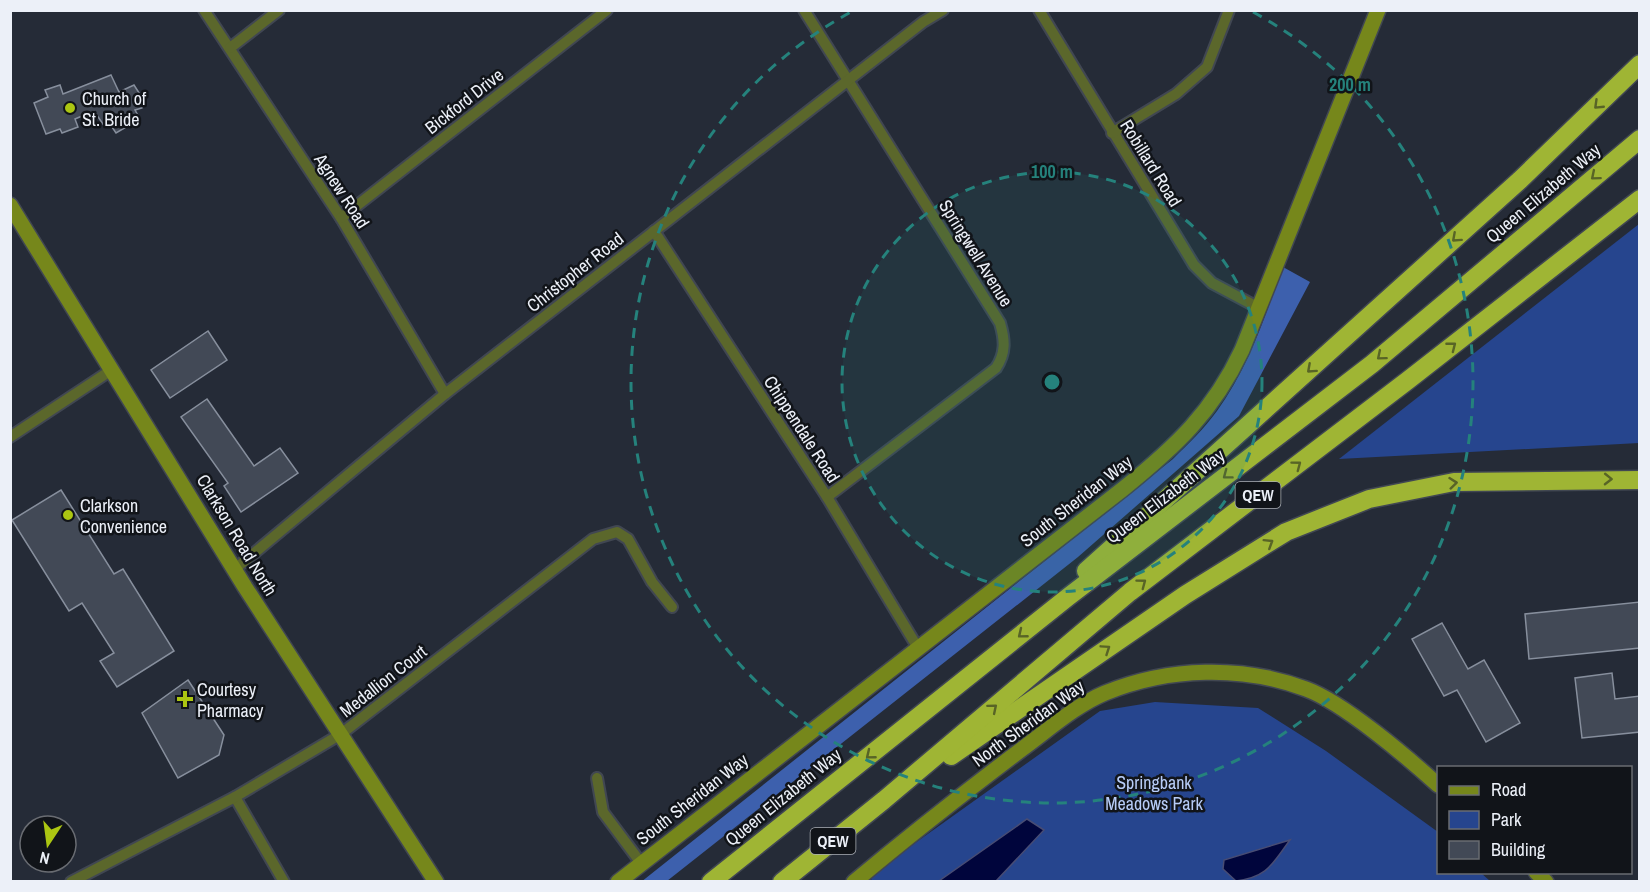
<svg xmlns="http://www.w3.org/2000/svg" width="1650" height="892" font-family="'Archivo Narrow',sans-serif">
  <rect width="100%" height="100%" fill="#252b37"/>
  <g fill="#26458e">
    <polygon points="1639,224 1639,443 1339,459"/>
    <polygon points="1155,702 1258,708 1326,751 1438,832 1438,872 1481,873 1490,881 873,882 869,876 1100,711"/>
  </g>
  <path fill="#3d60ad" d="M 1283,267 L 1310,282 L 1239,416 L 1078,557 L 667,881 L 641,882 L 1173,459 C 1188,444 1204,429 1217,411 C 1248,368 1265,316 1283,267 Z"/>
  <g fill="#00053c" stroke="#474c74" stroke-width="1.5">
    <polygon points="1027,819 1044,830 996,881 939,881"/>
    <path d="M 1290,840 C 1272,864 1268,877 1236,881 L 1223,869 L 1224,860 Z"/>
  </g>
  <g fill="#424956" stroke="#878f9d" stroke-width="1.5">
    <polygon points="111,75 119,92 134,85 143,99 142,108 135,110 140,119 116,133 110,124 105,127 94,111 75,119 78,127 62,133 60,129 46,134 34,103 48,97 45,90 60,85 63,94"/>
    <polygon points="208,331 227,360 170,398 151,370"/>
    <polygon points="207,399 254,466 280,448 298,473 241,512 224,486 228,483 181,417"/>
    <polygon points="61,490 114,574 123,569 174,651 117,687 100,661 114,653 82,603 69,611 12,520"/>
    <polygon points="1640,602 1640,648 1529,659 1525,614"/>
    <polygon points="1442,623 1468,669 1484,660 1520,723 1486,742 1457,690 1444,696 1412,639"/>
    <polygon points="1612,673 1615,699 1640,696 1640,732 1582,738 1575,678"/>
    <polygon points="188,680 224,735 219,755 178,778 142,713"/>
  </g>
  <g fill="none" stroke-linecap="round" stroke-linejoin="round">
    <g stroke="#414752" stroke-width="14">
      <g id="street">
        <polyline points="204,10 341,218 445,394"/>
        <path d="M 804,10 L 1000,323 C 1005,340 1006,353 996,368 L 827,497"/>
        <polyline points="1039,10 1194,265 1212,283 1259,308"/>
        <polyline points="230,48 279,10"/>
        <polyline points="1112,133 1176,94 1207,67 1229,10"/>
        <polyline points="341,218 607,10"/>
        <polyline points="654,231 827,497 918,648"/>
        <polyline points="10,437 113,369"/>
        <polyline points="235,569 445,394 923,22 943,10"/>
        <polyline points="597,778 603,812 641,863"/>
        <polyline points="235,797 284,882"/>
        <polyline points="71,882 235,797 341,734 593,539 617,532 628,539 652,582 672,607"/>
      </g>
    </g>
    <g stroke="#414752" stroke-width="18">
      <g id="secondary">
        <polyline points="10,205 245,587 436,882"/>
        <polyline points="1536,872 1546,882"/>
        <path d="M 618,882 L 1123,489 C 1175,447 1213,412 1242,350 L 1378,10"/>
        <path d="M 854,882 C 909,836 965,792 1022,749 C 1048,730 1076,705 1105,693 C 1169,667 1242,665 1306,689 C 1344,703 1407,757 1438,785"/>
      </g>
    </g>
    <g stroke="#414752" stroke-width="21">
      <g id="highway">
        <polyline points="1086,571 1520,180 1640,64"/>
        <polyline points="951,756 1185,595 1286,532 1369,499 1454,482 1640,480"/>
        <polyline points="711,882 1068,597 1372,364 1640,139"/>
        <polyline points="782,882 884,800 1130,592 1407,381 1640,199"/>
      </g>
    </g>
    <use href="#street" stroke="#5b672b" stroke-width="10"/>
    <use href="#secondary" stroke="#76871b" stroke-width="15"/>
    <use href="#highway" stroke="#9fb534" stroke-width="18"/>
  </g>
  <defs><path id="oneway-chevron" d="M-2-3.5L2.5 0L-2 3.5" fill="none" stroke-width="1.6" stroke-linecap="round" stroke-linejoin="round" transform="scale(1.5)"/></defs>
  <g stroke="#586426">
    <use href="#oneway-chevron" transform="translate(1598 105) rotate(136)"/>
    <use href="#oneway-chevron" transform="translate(1595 176) rotate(140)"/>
    <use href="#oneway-chevron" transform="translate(1456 238) rotate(138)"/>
    <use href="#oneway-chevron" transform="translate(1452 346) rotate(-38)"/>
    <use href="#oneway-chevron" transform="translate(1381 356) rotate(140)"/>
    <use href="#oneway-chevron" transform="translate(1311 369) rotate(138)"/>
    <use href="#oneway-chevron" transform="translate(1297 465) rotate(-37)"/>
    <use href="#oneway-chevron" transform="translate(1227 475) rotate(143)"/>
    <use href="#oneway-chevron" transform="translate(1608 479) rotate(1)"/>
    <use href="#oneway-chevron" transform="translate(1453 483) rotate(-6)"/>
    <use href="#oneway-chevron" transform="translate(1269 543) rotate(-32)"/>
    <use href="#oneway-chevron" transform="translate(1142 583) rotate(-37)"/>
    <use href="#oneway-chevron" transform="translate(1022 634) rotate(141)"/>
    <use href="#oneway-chevron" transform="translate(1106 649) rotate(-34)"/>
    <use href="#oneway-chevron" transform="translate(993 708) rotate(-40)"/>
    <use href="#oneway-chevron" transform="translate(870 755) rotate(141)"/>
  </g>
  <circle cx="1052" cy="382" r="210" fill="#25827c" fill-opacity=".12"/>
  <g fill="none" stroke="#25827c" stroke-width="3" stroke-dasharray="10 8">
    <circle cx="1052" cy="382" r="210"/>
    <path d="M1253 12A421 421 0 1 1 851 12"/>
  </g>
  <g fill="#acc612" stroke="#111419" stroke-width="2">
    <circle cx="70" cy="108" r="6"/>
    <circle cx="68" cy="515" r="6"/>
    <path d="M182 690h6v6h6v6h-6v6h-6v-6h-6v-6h6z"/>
  </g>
  <g text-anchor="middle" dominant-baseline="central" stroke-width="5" stroke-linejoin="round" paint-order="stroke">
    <g fill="#111419" stroke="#aaaeb5" stroke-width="1.5">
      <rect x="1235.5" y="482" width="45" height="26" rx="4.5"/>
      <rect x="810.5" y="828" width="45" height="26" rx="4.5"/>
    </g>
    <g font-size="16" font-weight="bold" fill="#ecf0f8">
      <text x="1258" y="495">QEW</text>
      <text x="833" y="841">QEW</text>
    </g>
    <g font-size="18" fill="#ecf0f8" stroke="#111419" text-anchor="start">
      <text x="82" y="98">Church of<tspan x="82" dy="21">St. Bride</tspan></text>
      <text x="80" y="505">Clarkson<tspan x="80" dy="21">Convenience</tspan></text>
      <text x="197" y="689">Courtesy<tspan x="197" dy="21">Pharmacy</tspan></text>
    </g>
    <g font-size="18" fill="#ecf0f8" stroke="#111419">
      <text transform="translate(464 101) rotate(-38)">Bickford Drive</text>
      <text transform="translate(1151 163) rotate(58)">Robillard Road</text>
      <text transform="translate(342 191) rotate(57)">Agnew Road</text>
      <text transform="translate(1543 193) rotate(-40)">Queen Elizabeth Way</text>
      <text transform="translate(976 253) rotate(58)">Springwell Avenue</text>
      <text transform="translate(575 272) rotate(-38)">Christopher Road</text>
      <text transform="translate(802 429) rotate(57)">Chippendale Road</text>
      <text transform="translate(1165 496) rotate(-37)">Queen Elizabeth Way</text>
      <text transform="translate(1076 501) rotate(-38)">South Sheridan Way</text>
      <text transform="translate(237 535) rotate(59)">Clarkson Road North</text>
      <text transform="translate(383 681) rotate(-38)">Medallion Court</text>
      <text transform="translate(1028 723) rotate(-36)">North Sheridan Way</text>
      <text transform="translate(783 797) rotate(-39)">Queen Elizabeth Way</text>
      <text transform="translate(692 799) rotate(-38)">South Sheridan Way</text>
    </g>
    <g font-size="18" fill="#b7ccf7" stroke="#111419">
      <text x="1154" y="782">Springbank<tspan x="1154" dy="21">Meadows Park</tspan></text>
    </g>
  </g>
  <circle cx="1052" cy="382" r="9" fill="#25827c" stroke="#111419" stroke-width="3"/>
  <g font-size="18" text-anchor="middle" font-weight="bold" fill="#25827c" stroke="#111419" stroke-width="5" stroke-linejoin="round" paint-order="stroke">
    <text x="1350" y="91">200 m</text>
    <text x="1052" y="178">100 m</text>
  </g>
  <rect width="1650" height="892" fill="none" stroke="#ecf0f8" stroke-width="24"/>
  <rect x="1437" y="766" width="195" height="108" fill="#111419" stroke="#696c72" stroke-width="1.5"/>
  <rect x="1449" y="786" width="30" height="9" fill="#76871b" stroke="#696c72" stroke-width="1.5"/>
  <text x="1491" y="796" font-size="18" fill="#ecf0f8">Road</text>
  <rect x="1449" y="811" width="30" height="18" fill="#26458e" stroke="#696c72" stroke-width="1.5"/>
  <text x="1491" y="826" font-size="18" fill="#ecf0f8">Park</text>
  <rect x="1449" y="841" width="30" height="18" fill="#424956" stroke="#696c72" stroke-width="1.5"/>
  <text x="1491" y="856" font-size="18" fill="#ecf0f8">Building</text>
  <g transform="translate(48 844) rotate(193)"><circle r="28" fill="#111419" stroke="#696c72" stroke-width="1.5"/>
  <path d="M0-4.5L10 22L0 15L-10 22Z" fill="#acc612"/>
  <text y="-9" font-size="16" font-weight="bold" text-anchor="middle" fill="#ecf0f8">N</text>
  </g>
</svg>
